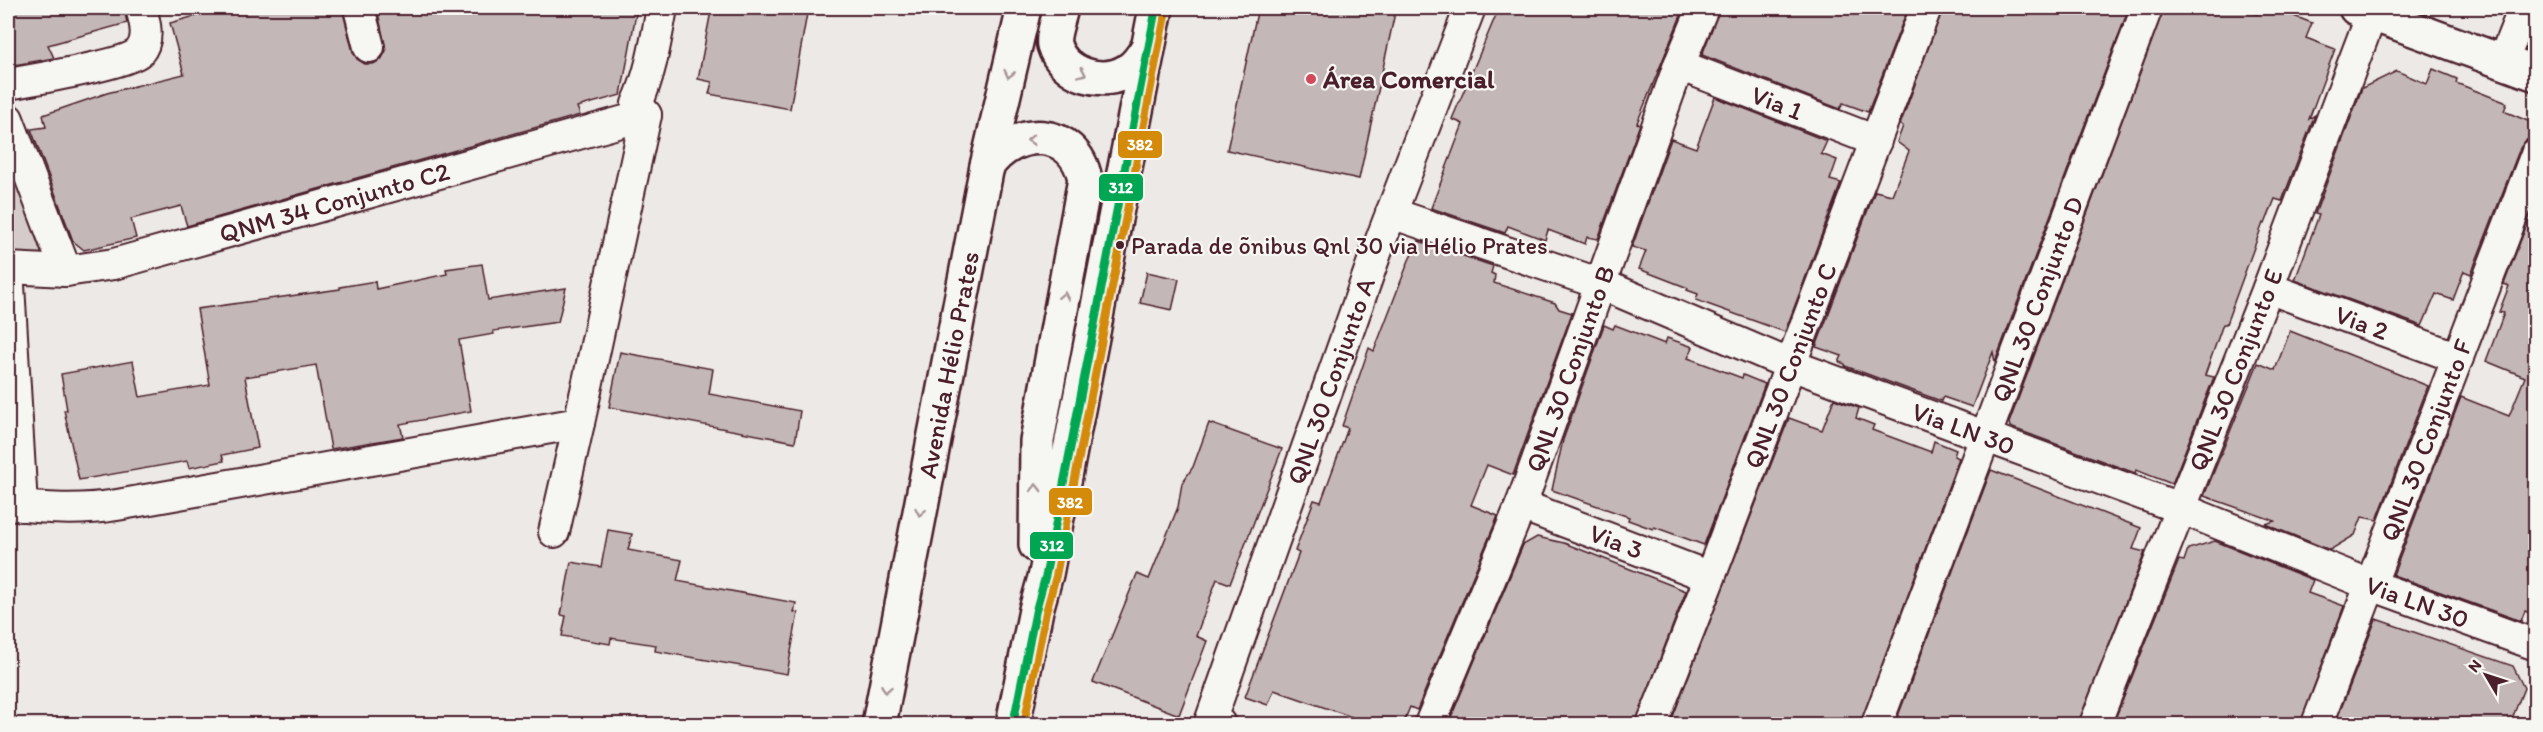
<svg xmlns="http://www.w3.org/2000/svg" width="2543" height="732" font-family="Itim,sans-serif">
  <rect width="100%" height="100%" fill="#ece9e6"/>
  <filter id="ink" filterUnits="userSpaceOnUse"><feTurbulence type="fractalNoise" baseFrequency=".0167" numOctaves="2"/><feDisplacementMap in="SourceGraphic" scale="12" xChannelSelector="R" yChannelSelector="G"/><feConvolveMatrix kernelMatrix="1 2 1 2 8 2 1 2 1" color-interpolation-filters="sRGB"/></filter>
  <g filter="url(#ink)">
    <polygon fill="#d4cbca" stroke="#8f757a" stroke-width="1.5" points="8,155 43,259 8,257"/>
    <g fill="#c4b7b7" stroke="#4a1f2b" stroke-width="1.5">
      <polygon points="9,8 124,8 127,23 48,45 54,58 14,65 8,42 8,30 14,27"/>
      <polygon points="224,8 342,8 353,52 357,59 365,64 373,64 381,60 386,51 377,8 637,8 621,95 577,107 580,115 187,226 181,206 131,219 136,238 84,250 73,241 31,129 46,127 43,115 107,93 184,74 170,23"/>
      <polygon points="721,8 808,8 790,109 709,94 712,82 698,79 711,11 720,13"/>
      <polygon points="1258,8 1396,8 1359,179 1227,150"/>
      <polygon points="1499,8 1684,8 1637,123 1640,124 1598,239 1587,237 1585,244 1548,230 1545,240 1508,226 1505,233 1431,208 1463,124 1452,119"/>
      <polygon points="1720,8 1908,8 1868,112 1843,103 1840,109 1702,55"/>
      <polygon points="1943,8 2129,8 1995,362 1993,352 1972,407 1943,397 1941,401 1845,366 1845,364 1839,362 1842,356 1816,347 1875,191 1892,195 1909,151 1897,142 1903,126 1900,125"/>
      <polygon points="2164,8 2238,8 2257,14 2260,8 2288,8 2286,13 2312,23 2306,38 2335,49 2309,119 2315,115 2282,201 2275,199 2265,224 2263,223 2226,324 2223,324 2205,375 2214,377 2172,484 2136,470 2135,473 2010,427 2009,423"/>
      <polygon points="2433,69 2457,79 2456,83 2507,103 2504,111 2535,124 2535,137 2526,140 2520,148 2471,274 2464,271 2453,300 2436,294 2422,326 2295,280 2319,215 2315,214 2362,88 2397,71 2427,84"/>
      <polygon points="1715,97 1827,141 1821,154 1837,160 1830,180 1841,183 1785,332 1696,300 1698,294 1687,290 1688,288 1639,269 1646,251 1632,247 1671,139 1696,148"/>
      <polygon points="2535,203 2535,615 2525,611 2521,621 2393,575 2461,397 2509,416 2525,377 2486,361 2504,313 2499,312 2509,286 2504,284"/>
      <polygon points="1419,241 1493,266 1491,273 1495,275 1494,283 1555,303 1559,309 1572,313 1513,475 1487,465 1471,505 1498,516 1417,710 1410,707 1403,724 1350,724 1352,717 1274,690 1268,705 1245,697 1299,553 1295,551 1314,500 1321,502 1348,428 1342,426 1369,348 1374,351 1409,260"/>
      <polygon points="482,264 488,300 566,288 558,322 493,331 494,334 459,340 471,411 400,424 403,437 331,449 316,365 245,377 258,448 222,455 224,461 189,468 187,461 79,480 64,410 67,410 61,374 133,361 140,397 210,385 197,309 340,289 340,287 375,281 376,289 447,274 446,269"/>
      <polygon points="1147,272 1179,279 1172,310 1140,303"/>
      <polygon points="1604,325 1613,329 1615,325 1665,344 1667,338 1693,347 1688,358 1742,378 1743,375 1765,384 1704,545 1654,527 1653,529 1628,520 1629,517 1552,490 1563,440"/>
      <polygon points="2290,331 2428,386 2377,520 2362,517 2355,535 2330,550 2265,524 2275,521 2204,496 2258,363 2275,370"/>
      <polygon points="620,352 713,369 709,394 800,411 795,442 609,407"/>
      <polygon points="1834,399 1859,408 1856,418 1874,425 1872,430 1931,452 1934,441 1956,450 1954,456 1959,458 1860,724 1670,724 1789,418 1822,430"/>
      <polygon points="1209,423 1282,449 1230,584 1217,579 1196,636 1207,641 1179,715 1093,682 1137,574 1149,579 1178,507 1182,483 1193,467"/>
      <polygon points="1991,470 2141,528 2133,549 2145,552 2078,724 1895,724"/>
      <polygon points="608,530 632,534 628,550 682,560 677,581 796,603 794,612 798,613 787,674 655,651 656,645 611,638 610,644 562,636 566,616 561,615 571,562 601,567"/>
      <polygon points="1537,537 1564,543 1686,591 1635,724 1455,724 1449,722 1523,545"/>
      <polygon points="2215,541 2313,580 2308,593 2344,606 2300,724 2113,724 2179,560 2184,561 2188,549"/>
      <polygon points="2376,619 2513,666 2524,688 2510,724 2335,724"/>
    </g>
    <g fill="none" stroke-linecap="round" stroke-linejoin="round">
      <g stroke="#4a1f2b" stroke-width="34">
        <g id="minor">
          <polyline points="359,8 369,47"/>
          <polyline points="2503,61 2524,8"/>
          <path id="s1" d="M 1679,65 L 1876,141"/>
          <path d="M 8,84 C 30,80 127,64 139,52 C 150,40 145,22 141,8"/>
          <path id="s2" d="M 8,119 L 66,271 L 114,264 L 646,115 L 637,104 C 651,73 656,40 662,8"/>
          <path id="s3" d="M 1391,213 L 1601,284 L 1791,365 L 2182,509 L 2371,585 L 2536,645"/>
          <polyline points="8,268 22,506"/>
          <polyline points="8,268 66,271"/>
          <path id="s4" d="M 2268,288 L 2458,358"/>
          <path d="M 8,504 C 45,509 79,511 117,505 L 579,423 L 646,115"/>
          <path id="s5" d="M 1521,505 L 1710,577"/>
          <polyline points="554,532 579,423"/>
          <path id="s6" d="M 1220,724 L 1210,722 L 1377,250 L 1470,8"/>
          <path id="s7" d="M 1430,724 L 1521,505 L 1679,65 L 1703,8"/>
          <path id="s8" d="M 1652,724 L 1710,577 L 1926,8"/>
          <path id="s9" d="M 1877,724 L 2147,8"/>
          <path id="s10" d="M 2095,724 L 2268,288 L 2374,8"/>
          <path id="s11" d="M 2317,724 L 2536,154"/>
        </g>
      </g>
      <g stroke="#4a1f2b" stroke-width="38">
        <polyline id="tertiary" points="2356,8 2536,74"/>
      </g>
      <g stroke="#4a1f2b" stroke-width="38">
        <g id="primary">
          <path d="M 1061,8 C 1059,18 1052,35 1054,45 C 1063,75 1103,87 1129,70 C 1137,65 1142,57 1147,49"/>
          <path d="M 987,166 C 1015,126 1074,126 1085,179 L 1037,441 L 1036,545"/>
          <path id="s12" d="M 879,724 L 987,166 L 1024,8"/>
          <polyline points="1013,724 1036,610 1046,574 1156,8"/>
        </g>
      </g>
      <use href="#minor" stroke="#f6f6f2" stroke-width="30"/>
      <use href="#tertiary" stroke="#f6f6f2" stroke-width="33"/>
      <use href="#primary" stroke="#f6f6f2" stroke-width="33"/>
      <g stroke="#f6f6f2" stroke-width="12">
        <polyline id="bus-1" points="1013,724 1036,610 1046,574 1156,8"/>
      </g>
      <g stroke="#f6f6f2" stroke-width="12">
        <polyline id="bus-2" points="1024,724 1046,612 1056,576 1166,10"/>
      </g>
      <use href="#bus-1" stroke="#00a651" stroke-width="8"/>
      <use href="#bus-2" stroke="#d48b09" stroke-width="8"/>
    </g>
    <defs><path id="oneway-chevron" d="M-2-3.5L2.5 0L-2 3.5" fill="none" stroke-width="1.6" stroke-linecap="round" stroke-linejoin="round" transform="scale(1.5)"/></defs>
    <g stroke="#a99598">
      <use href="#oneway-chevron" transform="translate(1082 73) rotate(24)"/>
      <use href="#oneway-chevron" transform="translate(1009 74) rotate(103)"/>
      <use href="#oneway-chevron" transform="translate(1031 140) rotate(177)"/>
      <use href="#oneway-chevron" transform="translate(1064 296) rotate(-79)"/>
      <use href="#oneway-chevron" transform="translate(1036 488) rotate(-90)"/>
      <use href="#oneway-chevron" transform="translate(920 512) rotate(101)"/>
      <use href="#oneway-chevron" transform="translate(886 689) rotate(100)"/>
    </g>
  </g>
  <circle fill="#d1495b" stroke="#f6f6f2" stroke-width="2" cx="1311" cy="79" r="6"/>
  <circle fill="#4a1f2b" stroke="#f6f6f2" stroke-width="2" cx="1120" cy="245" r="5"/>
  <g text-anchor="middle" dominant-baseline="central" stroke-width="4.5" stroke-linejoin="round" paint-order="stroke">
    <g font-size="24" fill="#4a1f2b" stroke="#f6f6f2" text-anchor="start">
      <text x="1131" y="245">Parada de õnibus Qnl 30 via Hélio Prates</text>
    </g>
    <g font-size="26" font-weight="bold" fill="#4a1f2b" stroke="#f6f6f2" text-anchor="start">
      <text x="1323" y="79">Área Comercial</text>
    </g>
    <g font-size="26" fill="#4a1f2b" stroke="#f6f6f2">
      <text stroke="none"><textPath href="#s1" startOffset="105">Via 1</textPath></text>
      <text stroke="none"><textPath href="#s2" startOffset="440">QNM 34 Conjunto C2</textPath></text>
      <text stroke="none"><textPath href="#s9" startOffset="454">QNL 30 Conjunto D</textPath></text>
      <text stroke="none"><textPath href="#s4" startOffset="100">Via 2</textPath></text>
      <text stroke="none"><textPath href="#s12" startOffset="366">Avenida Hélio Prates</textPath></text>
      <text stroke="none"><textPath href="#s8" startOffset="384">QNL 30 Conjunto C</textPath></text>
      <text stroke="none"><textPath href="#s7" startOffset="382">QNL 30 Conjunto B</textPath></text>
      <text stroke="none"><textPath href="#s10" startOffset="381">QNL 30 Conjunto E</textPath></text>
      <text stroke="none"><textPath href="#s6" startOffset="372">QNL 30 Conjunto A</textPath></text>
      <text stroke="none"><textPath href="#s3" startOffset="612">Via LN 30</textPath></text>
      <text stroke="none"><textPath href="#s11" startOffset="304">QNL 30 Conjunto F</textPath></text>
      <text stroke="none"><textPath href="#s5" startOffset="102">Via 3</textPath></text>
      <text stroke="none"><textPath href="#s3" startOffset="1098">Via LN 30</textPath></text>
    </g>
  </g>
  <g stroke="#f6f6f2" stroke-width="2">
    <rect x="1117" y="130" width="46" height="29" rx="6" fill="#d48b09"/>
    <rect x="1098" y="173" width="46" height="29" rx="6" fill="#00a651"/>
    <rect x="1048" y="487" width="45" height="29" rx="6" fill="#d48b09"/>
    <rect x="1029" y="531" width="45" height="29" rx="6" fill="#00a651"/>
  </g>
  <g font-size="16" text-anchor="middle" font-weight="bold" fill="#fff">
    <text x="1140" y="150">382</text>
    <text x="1121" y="193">312</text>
    <text x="1070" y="508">382</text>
    <text x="1052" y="551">312</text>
  </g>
  <rect width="2543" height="732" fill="none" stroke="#f6f6f2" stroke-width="30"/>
  <rect x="15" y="15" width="2513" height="702" fill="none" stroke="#4a1f2b" stroke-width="2" filter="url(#ink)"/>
  <g transform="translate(2486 675) rotate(309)" stroke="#f6f6f2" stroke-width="4.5" paint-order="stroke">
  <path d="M0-4.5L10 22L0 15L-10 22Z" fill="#4a1f2b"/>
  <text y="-9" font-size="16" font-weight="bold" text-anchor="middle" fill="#4a1f2b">N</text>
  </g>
</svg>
